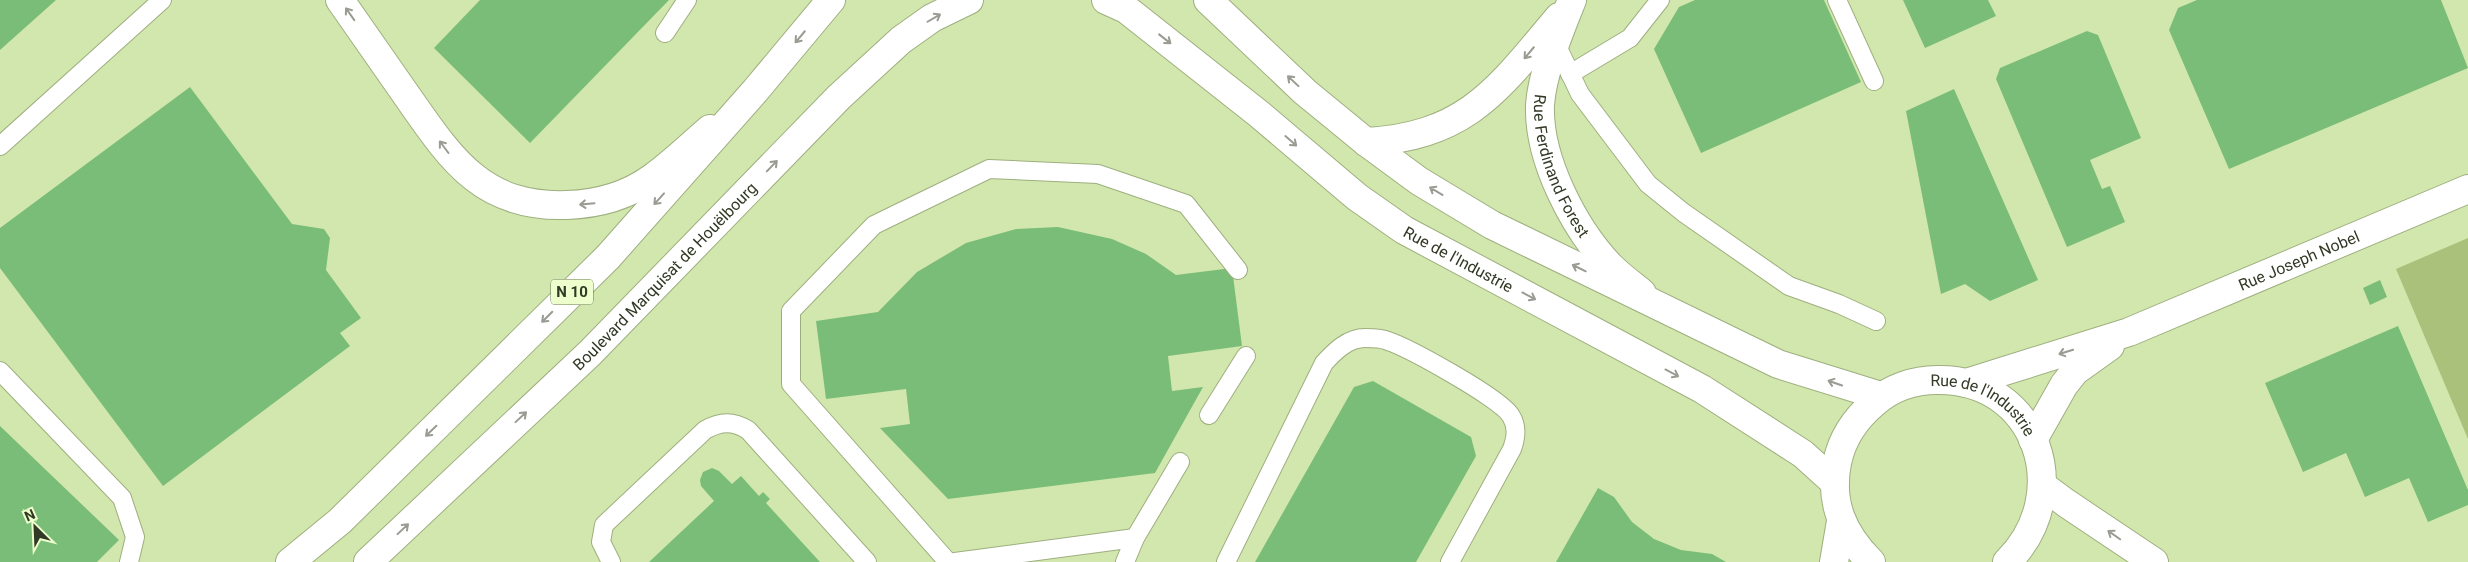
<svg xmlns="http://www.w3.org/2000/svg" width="2468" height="562" font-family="Roboto,sans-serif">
  <rect width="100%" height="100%" fill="#dff1bf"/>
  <rect fill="#d2e7ad" x="0" y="0" width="2468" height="562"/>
  <polygon fill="#a9c17a" points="2468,238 2468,439 2396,269"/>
  <g fill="#7abd78">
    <polygon points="0,0 56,0 0,50"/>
    <polygon points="480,0 669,0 530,143 434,48"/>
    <polygon points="1695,0 1824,0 1861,82 1701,153 1654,49 1679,7"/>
    <polygon points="1903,0 1988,0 1996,16 1925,48"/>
    <polygon points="2197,0 2441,0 2468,68 2229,169 2169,30 2178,8"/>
    <polygon points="2087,31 2098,35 2141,138 2090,160 2102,189 2110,186 2125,222 2067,247 1996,79 2000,68"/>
    <polygon points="190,87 292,224 324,229 330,238 326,270 361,318 340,333 350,346 163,486 0,268 0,228"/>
    <polygon points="1954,89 2038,280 1990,301 1965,284 1941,294 1906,111"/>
    <polygon points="1058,227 1112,239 1146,254 1176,275 1232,268 1242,346 1168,356 1172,391 1203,387 1155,473 948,499 880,428 910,424 906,389 826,399 816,321 878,312 917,272 966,243 1016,229"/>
    <polygon points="2380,280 2387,297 2370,305 2363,288"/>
    <polygon points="2398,326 2468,490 2468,505 2428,522 2409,478 2365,497 2346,453 2303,472 2265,383"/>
    <polygon points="1373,381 1471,437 1476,456 1416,562 1255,562 1354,387"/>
    <polygon points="0,426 119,540 97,562 0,562"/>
    <polygon points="712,468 719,471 732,484 741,476 759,496 763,492 770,499 766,503 820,562 649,562 714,501 701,486 700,480 703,472"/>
    <polygon points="1598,488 1614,497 1632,522 1654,539 1681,550 1712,554 1726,562 1556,562"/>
  </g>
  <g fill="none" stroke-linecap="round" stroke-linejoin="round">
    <g stroke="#9eaf7f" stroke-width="20">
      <g id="service">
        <polyline points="1837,0 1874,81"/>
        <polyline points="665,33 687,0"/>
        <polyline points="1556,44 1580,94 1648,184 1684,213 1789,286 1839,304 1876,321"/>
        <polyline points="1570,74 1630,38 1660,0"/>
        <polyline points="0,146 162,0"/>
        <polyline points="0,371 122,498 135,537 129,562"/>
        <polyline points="1209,415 1246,356"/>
        <path d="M 611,562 L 601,542 L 604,525 L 705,430 C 721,421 733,421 748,430 L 867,562"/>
        <polyline points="948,562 791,384 791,311 874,225 989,169 1098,174 1186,204 1238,270"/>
        <polyline points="955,562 1135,538"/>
        <polyline points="1125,562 1135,538 1180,462"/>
        <path d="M 1226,562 L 1324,363 C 1335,351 1348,338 1365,338 C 1372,338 1382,338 1388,341 C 1409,348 1502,399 1511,416 C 1518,427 1516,438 1512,449 L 1450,562"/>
      </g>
    </g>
    <g stroke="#9eaf7f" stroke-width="30">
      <g id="minor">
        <path d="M 340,0 C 362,32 385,64 407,96 C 451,159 482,208 567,205 C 597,204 627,196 652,178 C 673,163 691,145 710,129"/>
        <path id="s1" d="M 1572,0 C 1560,30 1542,73 1540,105 C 1538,159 1574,228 1610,266 C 1620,276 1631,284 1642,293"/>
        <path d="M 1366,142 C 1468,136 1498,89 1559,17"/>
        <path id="s2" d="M 1966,383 L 2129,332 L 2468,189"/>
        <polyline points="2033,440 2064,385 2075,371 2110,346"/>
      </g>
    </g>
    <g stroke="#9eaf7f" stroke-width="30">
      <polyline id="tertiary" points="1834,562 1841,521"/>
    </g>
    <g stroke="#9eaf7f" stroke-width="30">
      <g id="secondary">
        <path id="s3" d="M 1106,0 L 1126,9 L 1259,114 L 1357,197 L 1404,230 L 1702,389 L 1803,454 L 1835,483"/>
        <polyline points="1208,0 1305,92 1366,142 1419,181 1492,225 1778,364 1881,396"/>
        <polyline points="2043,486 2066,503 2154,562"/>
        <path id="s4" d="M 1871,562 C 1843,534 1829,503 1837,463 C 1842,438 1855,419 1874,403 C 1891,388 1914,380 1937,380 C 2037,378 2076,494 2007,562"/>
      </g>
    </g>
    <g stroke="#9eaf7f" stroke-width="30">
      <g id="primary">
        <polyline points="290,562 340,521 608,257 755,91 831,0"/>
        <path id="s5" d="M 368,562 L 590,353 L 839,97 L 901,40 L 932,18 L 969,0"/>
      </g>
    </g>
    <use href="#service" stroke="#fff" stroke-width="18"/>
    <use href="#minor" stroke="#fff" stroke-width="28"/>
    <use href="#tertiary" stroke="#fff" stroke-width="28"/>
    <use href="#secondary" stroke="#fff" stroke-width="28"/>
    <use href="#primary" stroke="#fff" stroke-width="28"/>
  </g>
  <defs><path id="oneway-shaft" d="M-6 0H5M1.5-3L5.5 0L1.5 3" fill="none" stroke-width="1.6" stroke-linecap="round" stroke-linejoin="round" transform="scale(1.25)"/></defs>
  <g stroke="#989c92">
    <use href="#oneway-shaft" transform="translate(350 14) rotate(-125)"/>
    <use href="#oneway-shaft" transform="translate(934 18) rotate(-30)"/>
    <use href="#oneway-shaft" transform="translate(800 37) rotate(130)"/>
    <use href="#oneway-shaft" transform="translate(1165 39) rotate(38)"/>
    <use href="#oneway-shaft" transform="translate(1529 53) rotate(130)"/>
    <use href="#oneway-shaft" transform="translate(1293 81) rotate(-137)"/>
    <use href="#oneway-shaft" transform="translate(1291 141) rotate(41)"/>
    <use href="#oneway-shaft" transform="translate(444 147) rotate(-127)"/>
    <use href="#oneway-shaft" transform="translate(772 166) rotate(-46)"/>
    <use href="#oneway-shaft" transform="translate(1436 191) rotate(-149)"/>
    <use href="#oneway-shaft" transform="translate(659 199) rotate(132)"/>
    <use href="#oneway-shaft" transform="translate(587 204) rotate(175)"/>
    <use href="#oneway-shaft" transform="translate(1579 268) rotate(-154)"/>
    <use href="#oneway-shaft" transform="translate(1529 296) rotate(28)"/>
    <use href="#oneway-shaft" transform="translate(547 317) rotate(135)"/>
    <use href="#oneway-shaft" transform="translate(2066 352) rotate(163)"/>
    <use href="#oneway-shaft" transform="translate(1672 373) rotate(28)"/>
    <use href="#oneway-shaft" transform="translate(1835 383) rotate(-161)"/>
    <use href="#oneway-shaft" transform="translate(521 417) rotate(-43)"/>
    <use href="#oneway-shaft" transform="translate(431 431) rotate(136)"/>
    <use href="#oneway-shaft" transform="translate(403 529) rotate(-43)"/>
    <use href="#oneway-shaft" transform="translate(2114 535) rotate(-145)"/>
  </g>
  <g text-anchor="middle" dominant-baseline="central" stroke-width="5" stroke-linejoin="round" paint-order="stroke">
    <rect fill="#ecffcc" stroke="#6a7457" stroke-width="1" x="551" y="279.5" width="42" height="25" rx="4"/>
    <g font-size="15" font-weight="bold" fill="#323925">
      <text x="572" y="292">N 10</text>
    </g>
    <g font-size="16" fill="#323925" stroke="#ecffcc">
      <text stroke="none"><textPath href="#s1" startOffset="175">Rue Ferdinand Forest</textPath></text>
      <text stroke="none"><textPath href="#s3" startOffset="439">Rue de l'Industrie</textPath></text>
      <text stroke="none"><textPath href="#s2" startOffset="355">Rue Joseph Nobel</textPath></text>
      <text stroke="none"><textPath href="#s5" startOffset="412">Boulevard Marquisat de Houëlbourg</textPath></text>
      <text stroke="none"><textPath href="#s4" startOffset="304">Rue de l'Industrie</textPath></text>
    </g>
  </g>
  <g transform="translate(35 527) rotate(336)" stroke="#ecffcc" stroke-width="4" paint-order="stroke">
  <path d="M0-4L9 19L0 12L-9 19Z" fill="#323925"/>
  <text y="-8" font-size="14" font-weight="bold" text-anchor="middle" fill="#323925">N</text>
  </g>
</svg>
